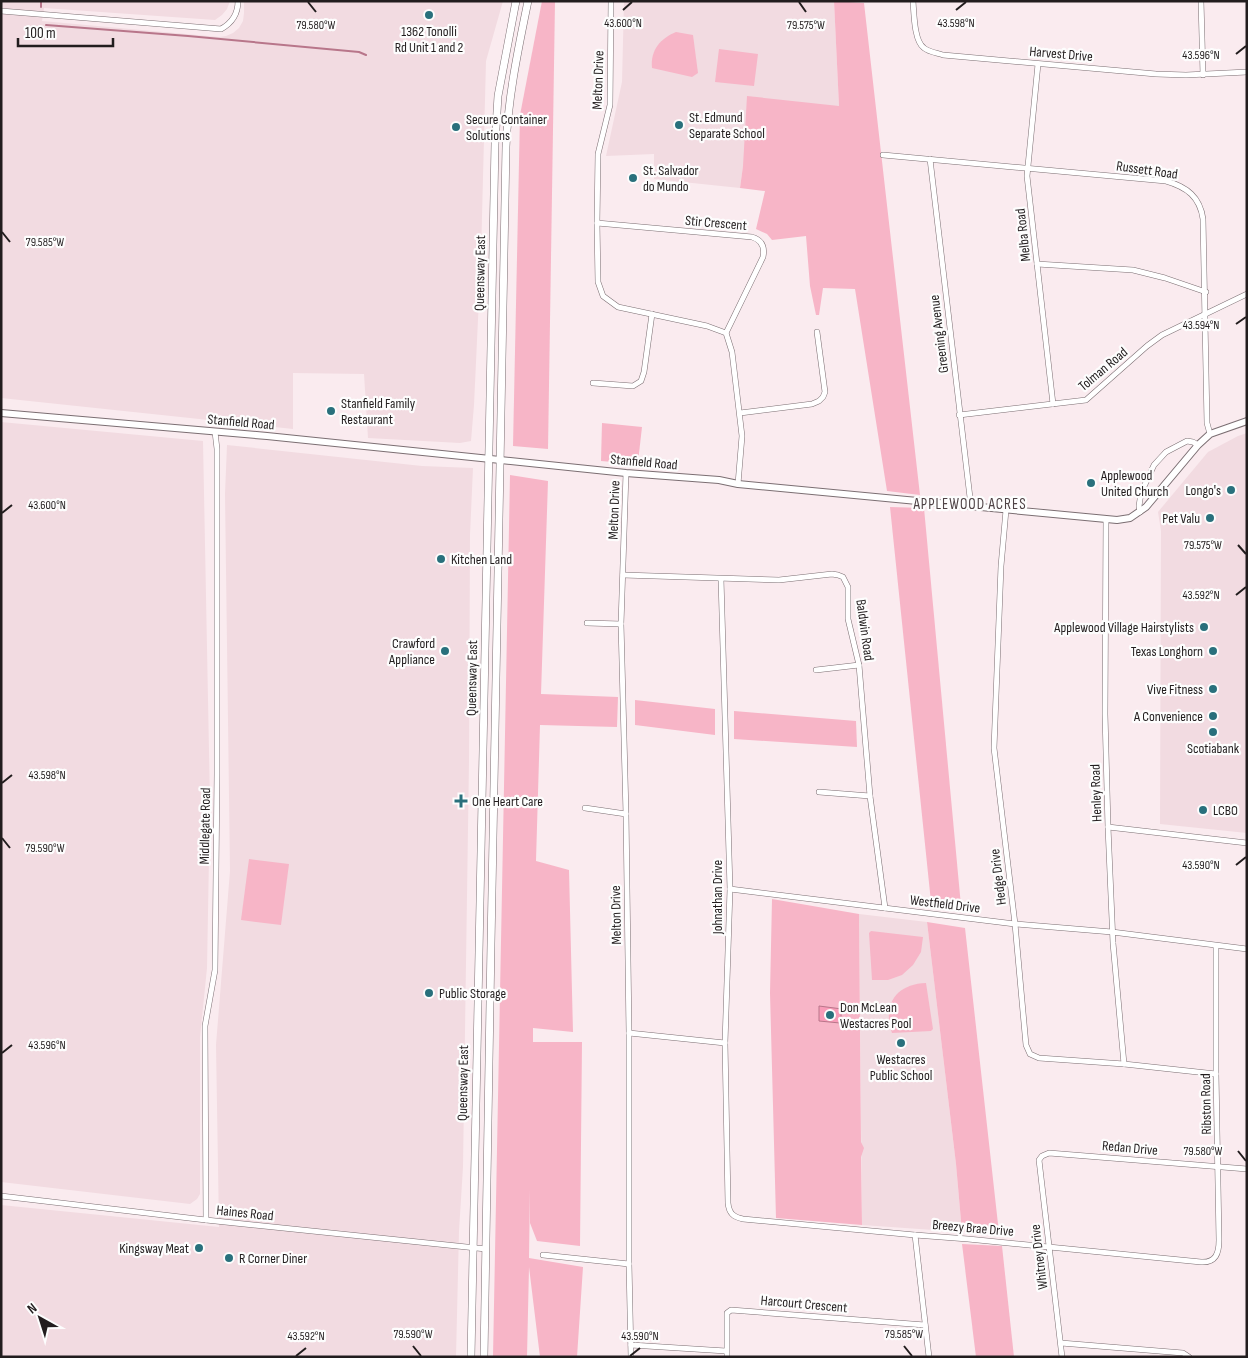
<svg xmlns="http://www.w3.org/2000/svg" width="1248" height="1358" font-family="'Sofia Sans Condensed',sans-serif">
  <rect width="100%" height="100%" fill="#faebef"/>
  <g fill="#f2dbe1">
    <polygon points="1,1 230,1 227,9 222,15 215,20 44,8 42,21 219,37 226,36 233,33 239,28 243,21 244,13 244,1 503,1 486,61 481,255 474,405 471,441 460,443 368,438 364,374 293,373 293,429 1,398"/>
    <polygon points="624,1 834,1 839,106 743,166 740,188 654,179 654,154 606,156 622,82"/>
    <polygon points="1,422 203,441 210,802 207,968 200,1037 200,1194 197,1199 190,1204 1,1182"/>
    <polygon points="1247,433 1247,833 1160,824 1161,531 1158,512 1208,452 1238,436"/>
    <polygon points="227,445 422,466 473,468 470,535 469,761 463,1167 459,1231 456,1357 1,1357 1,1205 219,1227 216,1045 230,871 225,494"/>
    <polygon points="859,914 927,922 956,1164 962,1232 862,1225"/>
  </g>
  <g fill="#f7b5c7">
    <polygon points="542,1 555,1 548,449 513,446 520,115"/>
    <polygon points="834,1 864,3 920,495 887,491 855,289 823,288 819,315 816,315 810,286 806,236 772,240 767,234 756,229 765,191 740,188 743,166 747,96 839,106"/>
    <path d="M 676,32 L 693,35 L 698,73 L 692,77 L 652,68 C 650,50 661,38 676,32 Z"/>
    <polygon points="719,49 758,54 754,86 715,82"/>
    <polygon points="602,423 642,427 638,462 625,463 601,461"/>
    <polygon points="510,475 548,481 541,694 618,697 617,727 540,725 536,861 569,870 573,1032 533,1028 533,1042 582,1042 580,1246 537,1241 530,1223 530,1189 529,1258 583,1267 577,1357 540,1357 529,1267 527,1357 493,1357"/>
    <polygon points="890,507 924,508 961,906 931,902"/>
    <polygon points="635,700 715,709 715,735 635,725"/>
    <polygon points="734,711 856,721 857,747 734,739"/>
    <polygon points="249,859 289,864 281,925 241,920"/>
    <polygon points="772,899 859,914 861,1142 864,1148 861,1157 862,1225 776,1218 770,993"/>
    <polygon points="927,922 965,928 999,1233 962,1232 956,1164"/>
    <polygon points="871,931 923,937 921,952 913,965 902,975 888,980 872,980 869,933"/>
    <path d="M 926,983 L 933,1029 L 931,1031 L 892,1033 C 882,1005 896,984 926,983 Z"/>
    <polygon points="962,1244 1002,1246 1014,1357 976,1357"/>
  </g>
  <polygon fill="#f89cb8" stroke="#b8768a" points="819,1006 842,1009 840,1023 819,1021"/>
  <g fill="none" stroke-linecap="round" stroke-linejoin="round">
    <g stroke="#b8768a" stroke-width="2">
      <polyline points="41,7 41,1"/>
      <polyline points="46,25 188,36 359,52 366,55"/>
    </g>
    <g stroke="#7b6e72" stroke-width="6">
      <g id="minor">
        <polyline points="611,1 610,105 598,154 597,223 598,282 603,296 618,307 707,326 726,333 732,352 742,436 738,484"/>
        <path d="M 913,1 C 914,13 914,41 924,48 C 929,52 937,53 943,55 L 1156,74 L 1186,75 L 1247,72"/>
        <polyline points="1201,1 1203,75"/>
        <path d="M 1,11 L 221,29 C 232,23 238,14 238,1"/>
        <polyline points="1038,64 1027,176 1053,404"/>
        <path d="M 883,155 L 1166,181 C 1187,187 1200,197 1203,219 L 1207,423 L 1210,434"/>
        <polyline points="930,159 971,506"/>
        <path d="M 597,223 L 752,237 C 762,240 765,247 763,257 L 726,333"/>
        <polyline points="1037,264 1133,270 1165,278 1206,292"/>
        <polyline points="593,383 633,386 641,381 644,372 652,314"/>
        <polyline points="740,413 812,404 819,401 823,397 825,392 817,332"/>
        <polyline points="959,415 1086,400 1147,346 1162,335 1247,294"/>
        <polyline points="626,473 621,624 626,814 629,1033 629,1264 631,1357"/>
        <polyline points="1006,510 1001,566 994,748 1015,924 1026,1045 1030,1054 1039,1058 1124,1064 1216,1074"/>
        <polyline points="1140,512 1139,506 1141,493 1154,465 1166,452 1187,441 1193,442 1198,445"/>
        <polyline points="1106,519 1105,714 1108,827 1113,943 1124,1064"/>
        <polyline points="623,575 779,580 832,574 838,575 843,577 848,587 848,619 859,665 870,796 885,908"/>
        <path d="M 721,579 L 730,889 L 725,1043 L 728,1203 C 729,1213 733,1217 743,1219 L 915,1235 L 968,1239 L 1201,1262 C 1216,1263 1219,1253 1219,1240 L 1216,1074 L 1216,946"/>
        <polyline points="587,623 621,624"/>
        <polyline points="816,670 859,665"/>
        <polyline points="819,792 870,796"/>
        <polyline points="585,808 626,814"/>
        <polyline points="1108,827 1247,843"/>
        <polyline points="730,889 1015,924 1112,932 1247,949"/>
        <polyline points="629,1033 725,1043"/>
        <polyline points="1,1196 206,1220 486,1249"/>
        <polyline points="206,1220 205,1026 215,970 217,774 217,449 215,432"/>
        <polyline points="915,1235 929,1357"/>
        <polyline points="543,1255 629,1264"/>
        <polyline points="1061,1343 1183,1353 1189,1357"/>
        <polyline points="631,1345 726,1351"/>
        <polyline points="727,1357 727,1313 731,1310 925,1325"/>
        <polyline points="1062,1357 1039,1160 1042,1156 1049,1153 1247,1169"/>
      </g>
    </g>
    <g stroke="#7b6e72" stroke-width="8">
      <polyline id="tertiary" points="1,413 267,436 626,473 719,480 738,484 1117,520 1130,518 1146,507 1198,445 1210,434 1247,421"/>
    </g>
    <g stroke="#7b6e72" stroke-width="8">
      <g id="secondary">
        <polyline points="471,1357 495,144 498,96 516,1"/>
        <path d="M 484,1357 L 491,944 L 506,147 C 508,97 518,50 528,1"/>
      </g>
    </g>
    <use href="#minor" stroke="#fff" stroke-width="5"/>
    <use href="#tertiary" stroke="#fff" stroke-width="6"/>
    <use href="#secondary" stroke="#fff" stroke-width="7"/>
  </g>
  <path fill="none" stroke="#221d1e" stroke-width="2" d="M 308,2 L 316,12M 799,2 L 806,12M 623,10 L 632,2M 956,10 L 966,2M 1236,54 L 1246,46M 2,232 L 10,242M 1236,324 L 1246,317M 2,513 L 12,505M 1238,545 L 1246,554M 1236,595 L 1246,587M 2,783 L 12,775M 2,838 L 10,848M 1236,865 L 1246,857M 2,1053 L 12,1045M 1238,1151 L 1246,1161M 413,1346 L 421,1356M 904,1346 L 912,1356M 296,1356 L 306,1348M 630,1356 L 640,1348"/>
  <g fill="#29707c" stroke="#fdfdfd" stroke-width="2">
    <circle cx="429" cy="15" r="5"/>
    <circle cx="679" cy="125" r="5"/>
    <circle cx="456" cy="127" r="5"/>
    <circle cx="633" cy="178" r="5"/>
    <circle cx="331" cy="411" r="5"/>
    <circle cx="1091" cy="483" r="5"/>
    <circle cx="1231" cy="490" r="5"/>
    <circle cx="1210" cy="518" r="5"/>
    <circle cx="441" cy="559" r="5"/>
    <circle cx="1204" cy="627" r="5"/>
    <circle cx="445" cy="651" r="5"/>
    <circle cx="1213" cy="651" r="5"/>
    <circle cx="1213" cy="689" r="5"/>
    <circle cx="1213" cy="716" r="5"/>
    <circle cx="1213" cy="732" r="5"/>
    <path d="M458.5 793.5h5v5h5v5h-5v5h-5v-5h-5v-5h5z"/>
    <circle cx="1203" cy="810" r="5"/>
    <circle cx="429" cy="993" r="5"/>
    <circle cx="830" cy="1015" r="5"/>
    <circle cx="901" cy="1043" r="5"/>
    <circle cx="199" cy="1248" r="5"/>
    <circle cx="229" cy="1258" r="5"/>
  </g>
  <g text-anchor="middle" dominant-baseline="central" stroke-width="4.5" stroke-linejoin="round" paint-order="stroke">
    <g font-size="14" fill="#221d1e" stroke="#fdfdfd" text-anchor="start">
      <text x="429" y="31" text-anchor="middle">1362 Tonolli<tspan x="429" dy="16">Rd Unit 1 and 2</tspan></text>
      <text x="689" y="117">St. Edmund<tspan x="689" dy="16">Separate School</tspan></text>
      <text x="466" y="119">Secure Container<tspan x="466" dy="16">Solutions</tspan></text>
      <text x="643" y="170">St. Salvador<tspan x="643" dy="16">do Mundo</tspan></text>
      <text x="341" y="403">Stanfield Family<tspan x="341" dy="16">Restaurant</tspan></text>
      <text x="1101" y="475">Applewood<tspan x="1101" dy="16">United Church</tspan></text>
      <text x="1221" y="490" text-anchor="end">Longo's</text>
      <text x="1200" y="518" text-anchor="end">Pet Valu</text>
      <text x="451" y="559">Kitchen Land</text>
      <text x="1194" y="627" text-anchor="end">Applewood Village Hairstylists</text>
      <text x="435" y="643" text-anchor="end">Crawford<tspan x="435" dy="16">Appliance</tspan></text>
      <text x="1203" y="651" text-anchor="end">Texas Longhorn</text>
      <text x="1203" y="689" text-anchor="end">Vive Fitness</text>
      <text x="1203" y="716" text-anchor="end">A Convenience</text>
      <text x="1213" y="748" text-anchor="middle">Scotiabank</text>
      <text x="472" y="801">One Heart Care</text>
      <text x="1213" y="810">LCBO</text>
      <text x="439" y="993">Public Storage</text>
      <text x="840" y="1007">Don McLean<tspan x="840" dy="16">Westacres Pool</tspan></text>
      <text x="901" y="1059" text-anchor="middle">Westacres<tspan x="901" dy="16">Public School</tspan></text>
      <text x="189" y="1248" text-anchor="end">Kingsway Meat</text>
      <text x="239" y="1258">R Corner Diner</text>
    </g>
    <g font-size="14" fill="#221d1e" stroke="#fdfdfd">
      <text transform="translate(1061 54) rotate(5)">Harvest Drive</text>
      <text transform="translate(598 80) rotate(-88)">Melton Drive</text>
      <text transform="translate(1147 170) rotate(8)">Russett Road</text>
      <text transform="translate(716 223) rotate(5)">Stir Crescent</text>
      <text transform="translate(1023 235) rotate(-96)">Melba Road</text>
      <text transform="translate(480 273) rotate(-89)">Queensway East</text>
      <text transform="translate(939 334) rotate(-97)">Greening Avenue</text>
      <text transform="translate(1103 369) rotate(-40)">Tolman Road</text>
      <text transform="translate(241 422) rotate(5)">Stanfield Road</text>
      <text transform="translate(644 462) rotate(5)">Stanfield Road</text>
      <text transform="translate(614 510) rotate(-88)">Melton Drive</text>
      <text transform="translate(865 630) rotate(82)">Baldwin Road</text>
      <text transform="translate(472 678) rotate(-89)">Queensway East</text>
      <text transform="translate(1096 793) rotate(-92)">Henley Road</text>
      <text transform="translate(205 826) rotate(-89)">Middlegate Road</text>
      <text transform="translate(998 877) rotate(-97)">Hedge Drive</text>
      <text transform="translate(717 897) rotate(-90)">Johnathan Drive</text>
      <text transform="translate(945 904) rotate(7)">Westfield Drive</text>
      <text transform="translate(616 915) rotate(-91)">Melton Drive</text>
      <text transform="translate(463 1083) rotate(-89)">Queensway East</text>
      <text transform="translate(1206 1104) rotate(-91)">Ribston Road</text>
      <text transform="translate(1130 1148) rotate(5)">Redan Drive</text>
      <text transform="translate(245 1213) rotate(6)">Haines Road</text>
      <text transform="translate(973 1228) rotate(5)">Breezy Brae Drive</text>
      <text transform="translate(1039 1257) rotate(-97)">Whitney Drive</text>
      <text transform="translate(804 1304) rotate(5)">Harcourt Crescent</text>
    </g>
    <g font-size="15" letter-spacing="1" fill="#4e4245" stroke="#fdfdfd">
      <text x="970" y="504">APPLEWOOD ACRES</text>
    </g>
  </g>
  <g font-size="12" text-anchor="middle" fill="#221d1e" stroke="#fdfdfd" stroke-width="4.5" stroke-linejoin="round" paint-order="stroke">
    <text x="623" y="27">43.600°N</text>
    <text x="956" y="27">43.598°N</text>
    <text x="806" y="29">79.575°W</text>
    <text x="316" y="29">79.580°W</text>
    <text x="1201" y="59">43.596°N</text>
    <text x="45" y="246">79.585°W</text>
    <text x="1201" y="329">43.594°N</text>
    <text x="47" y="509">43.600°N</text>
    <text x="1203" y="549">79.575°W</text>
    <text x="1201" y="599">43.592°N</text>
    <text x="47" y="779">43.598°N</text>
    <text x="45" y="852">79.590°W</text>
    <text x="1201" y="869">43.590°N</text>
    <text x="47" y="1049">43.596°N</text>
    <text x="1203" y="1155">79.580°W</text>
    <text x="413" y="1338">79.590°W</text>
    <text x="904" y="1338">79.585°W</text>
    <text x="306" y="1340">43.592°N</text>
    <text x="640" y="1340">43.590°N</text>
  </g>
  <rect width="1248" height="1358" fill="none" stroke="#221d1e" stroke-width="5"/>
  <g transform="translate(40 1318) rotate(321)" stroke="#fdfdfd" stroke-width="4" paint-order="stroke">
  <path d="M0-4L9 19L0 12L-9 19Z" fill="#221d1e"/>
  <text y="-8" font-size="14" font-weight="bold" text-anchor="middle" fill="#221d1e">N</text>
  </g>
  <path d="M18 38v8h95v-8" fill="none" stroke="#221d1e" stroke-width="2.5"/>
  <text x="25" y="38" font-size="15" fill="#221d1e" stroke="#fdfdfd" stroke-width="4" paint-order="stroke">100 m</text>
</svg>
